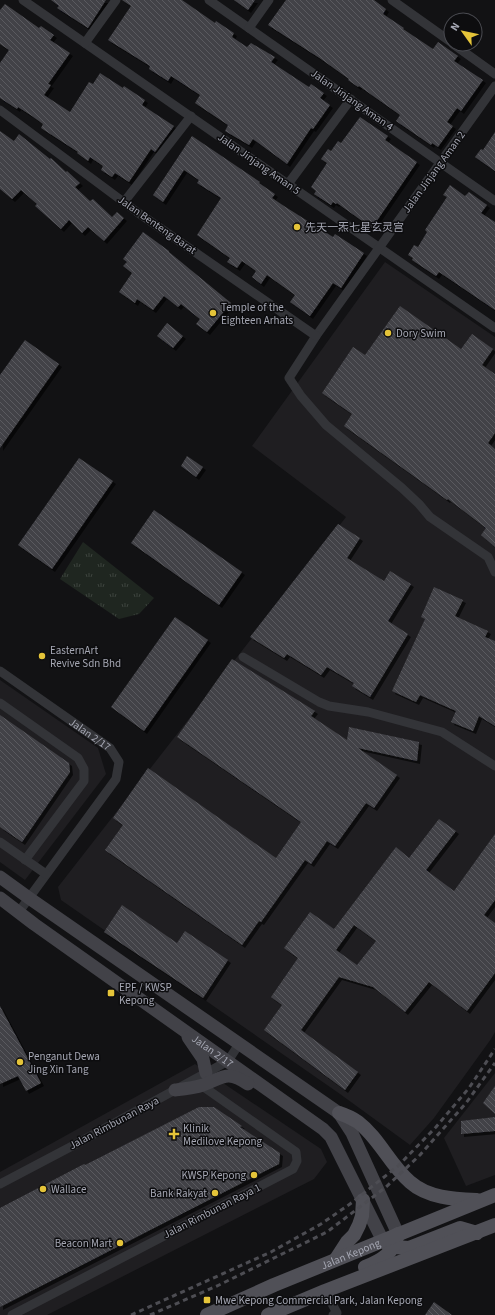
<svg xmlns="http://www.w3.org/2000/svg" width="495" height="1315" font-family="'Source Sans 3','Noto Sans SC',sans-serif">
  <defs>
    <pattern id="park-tufts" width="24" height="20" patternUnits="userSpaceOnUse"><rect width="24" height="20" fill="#1f2620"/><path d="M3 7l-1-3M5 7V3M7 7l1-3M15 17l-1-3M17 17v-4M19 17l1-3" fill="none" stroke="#3d433e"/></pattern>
    <pattern id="building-back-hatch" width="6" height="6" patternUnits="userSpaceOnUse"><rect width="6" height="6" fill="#424247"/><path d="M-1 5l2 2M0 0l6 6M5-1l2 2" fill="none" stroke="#5a5a5f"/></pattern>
    <filter id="shadow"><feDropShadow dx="3" dy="3" stdDeviation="0" flood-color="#0009"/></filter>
  </defs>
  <rect width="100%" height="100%" fill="#121214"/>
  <g fill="#1f1e21">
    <polygon points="385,262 495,337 495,1032 491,1039 434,1118 410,1145 340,1094 61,900 58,887 346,517 252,446"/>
    <polygon points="0,680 98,748 106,774 25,880 0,862"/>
    <polygon points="195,1064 321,1149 327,1162 314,1179 47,1315 0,1315 0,1172"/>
    <polygon points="495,1073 495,1175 466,1186 444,1138"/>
  </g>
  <polygon fill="url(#park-tufts)" points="83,542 154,598 139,614 119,619 60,579"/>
  <g fill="url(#building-back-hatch)" fill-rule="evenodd" filter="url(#shadow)">
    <polygon points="51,0 106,0 88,28 57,8 59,6"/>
    <polygon points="122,0 182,0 215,23 216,21 234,33 232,37 247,47 251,43 275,57 271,62 309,87 311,84 324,93 320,98 330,105 313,129 311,128 287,164 253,139 249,145 225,131 228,125 195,103 200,95 171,76 168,81 149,69 150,66 108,40 131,6"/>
    <polygon points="234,0 255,0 248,10"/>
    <polygon points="286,0 374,0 386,9 383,14 404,28 403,29 433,49 438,42 458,56 454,61 483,80 461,111 457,108 447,122 453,126 438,147 432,143 431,145 396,121 400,115 393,110 359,86 358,87 348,80 349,79 321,59 268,25"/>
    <polygon points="5,4 39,28 41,26 54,35 50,40 70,53 48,84 51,85 44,95 70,112 89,82 93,84 100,73 123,88 124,86 145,100 142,105 174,126 155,152 151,149 129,182 115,173 112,177 101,170 103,166 90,157 88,161 77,153 78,152 41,128 43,124 32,116 18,107 17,109 0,98 0,63 9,50 0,44 0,10"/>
    <polygon points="360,117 388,136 385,140 417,162 372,228 337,203 336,204 333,202 331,205 314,194 316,191 311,187 327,163 321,159 328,149 331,151 338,141 341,143"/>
    <polygon points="0,131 14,141 19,134 50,159 51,158 66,172 67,171 80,183 75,187 90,201 93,199 112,217 117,212 124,218 104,241 88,227 82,233 69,220 61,229 35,206 37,204 21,190 12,199 0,189"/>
    <polygon points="495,132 495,171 475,157 481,149 483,150"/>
    <polygon points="192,136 260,182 259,183 275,194 272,198 284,206 333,237 335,234 364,253 341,288 333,283 310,316 290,302 295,295 267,275 261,284 252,277 256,271 242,261 237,268 227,262 230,258 197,235 221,198 197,183 199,180 184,170 163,202 153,195"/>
    <polygon points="450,185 465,196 469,192 487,205 481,213 495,222 495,310 439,272 436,276 412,260 413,258 408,255 414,245 418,247 427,232 425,230 447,197 443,195"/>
    <polygon points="143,232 169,251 169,252 231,303 207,332 196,324 200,319 181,304 178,307 164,296 153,310 137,299 135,303 119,292 132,273 123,266 127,262 123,259"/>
    <polygon points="400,306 461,349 472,334 493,349 482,365 495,374 495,433 488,443 495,449 495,547 481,535 486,528 448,499 447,500 344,426 352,414 322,393 353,347 365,355"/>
    <polygon points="167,323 183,336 173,348 157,336"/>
    <polygon points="25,340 59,364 0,448 0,375"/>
    <polygon points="187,456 203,467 196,477 181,466"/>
    <polygon points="79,458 113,481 52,569 18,545"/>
    <polygon points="154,510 242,572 219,605 131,543"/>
    <polygon points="338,524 360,538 347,558 384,581 390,571 411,584 388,621 408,634 370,697 352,686 354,683 327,667 321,675 287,654 284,658 250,637"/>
    <polygon points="434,587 463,600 455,616 488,631 485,637 495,641 495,726 479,716 473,731 451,722 456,711 420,695 416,702 392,691 425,619 421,617"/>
    <polygon points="175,617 208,640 144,731 111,707"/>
    <polygon points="232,659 315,711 311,716 347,740 349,727 419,742 417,761 358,748 397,775 374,808 366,803 335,846 327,841 311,864 305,860 261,922 259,921 242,945 105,850 123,825 113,818 148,768 276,858 301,822 177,737"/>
    <polygon points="0,715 69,763 70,772 22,842 0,827"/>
    <path d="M 439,819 L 456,831 L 426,870 L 454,891 L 495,834 L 495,900 L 484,915 L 495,923 L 495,973 L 467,1011 L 429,982 L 405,1012 L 373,987 L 339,977 L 301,1030 L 358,1072 L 345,1090 L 264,1030 L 282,1005 L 271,997 L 298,958 L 284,948 L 310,912 L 334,929 L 396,847 L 409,858 ZM 354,925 L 376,941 L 357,965 L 336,950 Z"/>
    <polygon points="122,905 177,943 185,931 228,960 203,998 104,932"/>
    <polygon points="0,1006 41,1083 26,1091 18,1076 0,1084"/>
    <polygon points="495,1086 495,1114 483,1103"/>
    <polygon points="199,1107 214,1107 242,1126 240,1127 280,1153 279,1164 0,1307 0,1208 84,1164 85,1165"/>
    <polygon points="495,1117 495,1131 461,1134 461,1121"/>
    <polygon points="434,1302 452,1315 425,1315"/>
  </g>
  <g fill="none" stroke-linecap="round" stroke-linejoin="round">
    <g stroke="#333438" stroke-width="9">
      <polyline points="23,0 495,328"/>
      <polyline points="209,0 495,201"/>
      <polyline points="392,0 451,42"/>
      <polyline points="249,28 269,0"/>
      <polyline points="85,43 116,0"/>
      <polyline points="453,44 495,74"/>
      <polyline points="495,86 316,336 289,378 301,396 326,425 402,488 419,504 430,517 488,557 495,572"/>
      <polyline points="0,110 137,212 316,336"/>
      <polyline points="288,184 351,99"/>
      <polyline points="124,202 191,116"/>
      <polyline points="243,657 319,702 329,706 368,712 442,732 495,766"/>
      <path id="s1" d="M 0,671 L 110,748 L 119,762 L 116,779 L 18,913"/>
      <polyline points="0,703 78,758 84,769 84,781 25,860"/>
      <polyline points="0,842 46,874"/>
      <polyline points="0,1184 76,1144 228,1061 239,1044"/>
      <polyline points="325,1291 337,1313 333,1315"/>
      <polyline points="12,1315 293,1169 297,1161 296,1152 201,1085"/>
    </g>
    <g stroke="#424248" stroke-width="13">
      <polyline points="0,877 29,898 339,1113 352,1133 398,1234"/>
      <path id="s2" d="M 0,898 L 34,924 L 323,1129 L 331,1137 L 383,1241"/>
      <polyline points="188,1037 203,1059 206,1073"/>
      <path d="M 175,1090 C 184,1089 194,1088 203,1085 C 224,1077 227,1070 248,1084"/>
    </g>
    <g stroke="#505057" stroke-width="14">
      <path d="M 339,1113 C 345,1115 352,1118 358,1122 C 379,1138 390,1165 410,1182 C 428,1198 454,1199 477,1200"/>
      <polyline points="386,1243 394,1247 409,1248 460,1228 477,1233"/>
      <polyline points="336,1259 347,1242 354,1235 359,1225 362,1216 363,1200"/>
      <path d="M 365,1267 C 382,1260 393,1254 398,1234"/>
      <path id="s3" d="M 207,1315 L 274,1285 L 495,1195"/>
      <polyline points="268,1315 325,1291 495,1225"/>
    </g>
    <g stroke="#4d4d53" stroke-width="3" stroke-dasharray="5 4" stroke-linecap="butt">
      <polyline points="131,1315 271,1252 321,1224 350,1204 398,1166 436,1127 469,1088 495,1049"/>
      <polyline points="150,1315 217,1286 327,1232 386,1187 420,1155 466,1103 495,1063"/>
    </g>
  </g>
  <g fill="#e5c439" stroke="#0d0d0f" stroke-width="1.5">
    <circle cx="297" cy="227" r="4"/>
    <circle cx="213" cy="313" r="4"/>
    <circle cx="388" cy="333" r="4"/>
    <circle cx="42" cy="656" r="4"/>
    <rect x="107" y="989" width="8" height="8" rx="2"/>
    <circle cx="20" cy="1062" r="4"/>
    <path d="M172 1128h4v4h4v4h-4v4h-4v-4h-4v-4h4z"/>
    <circle cx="254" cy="1175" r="4"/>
    <circle cx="43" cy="1189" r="4"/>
    <circle cx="215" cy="1193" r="4"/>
    <circle cx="120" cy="1243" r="4"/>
    <rect x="203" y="1296" width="8" height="8" rx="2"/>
  </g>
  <g text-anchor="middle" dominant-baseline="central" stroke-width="3" stroke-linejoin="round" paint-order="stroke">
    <g font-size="11" fill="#a5a7b3" stroke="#0d0d0f">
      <text transform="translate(352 100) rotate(35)">Jalan Jinjang Aman 4</text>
      <text transform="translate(259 164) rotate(35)">Jalan Jinjang Aman 5</text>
      <text transform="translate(434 172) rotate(-54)">Jalan Jinjang Aman 2</text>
      <text transform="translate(157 225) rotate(35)">Jalan Benteng Barat</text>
      <text stroke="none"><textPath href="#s1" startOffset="110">Jalan 2/17</textPath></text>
      <text stroke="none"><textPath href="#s2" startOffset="262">Jalan 2/17</textPath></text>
      <text transform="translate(114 1123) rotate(-28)">Jalan Rimbunan Raya</text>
      <text transform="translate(212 1211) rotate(-27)">Jalan Rimbunan Raya 1</text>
      <text stroke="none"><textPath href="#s3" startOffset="156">Jalan Kepong</textPath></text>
    </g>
    <g font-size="11" fill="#a5a7b3" stroke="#0d0d0f" text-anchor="start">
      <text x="305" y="227">先天一炁七星玄灵宫</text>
      <text x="221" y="307">Temple of the<tspan x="221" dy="13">Eighteen Arhats</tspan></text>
      <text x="396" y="333">Dory Swim</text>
      <text x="50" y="650">EasternArt<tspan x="50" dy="13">Revive Sdn Bhd</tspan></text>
      <text x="119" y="987">EPF / KWSP<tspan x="119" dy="13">Kepong</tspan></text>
      <text x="28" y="1056">Penganut Dewa<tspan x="28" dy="13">Jing Xin Tang</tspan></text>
      <text x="183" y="1128">Klinik<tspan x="183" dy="13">Medilove Kepong</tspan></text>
      <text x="246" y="1175" text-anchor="end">KWSP Kepong</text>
      <text x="51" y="1189">Wallace</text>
      <text x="207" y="1193" text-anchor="end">Bank Rakyat</text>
      <text x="112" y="1243" text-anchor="end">Beacon Mart</text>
      <text x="215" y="1300">Mwe Kepong Commercial Park, Jalan Kepong</text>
    </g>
  </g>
  <g transform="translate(463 32) rotate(303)"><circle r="19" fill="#0d0d0f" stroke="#4a4b51"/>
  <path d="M0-3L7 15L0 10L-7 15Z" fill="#e5c439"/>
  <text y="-6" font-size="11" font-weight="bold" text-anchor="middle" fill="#a5a7b3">N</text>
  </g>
</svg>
